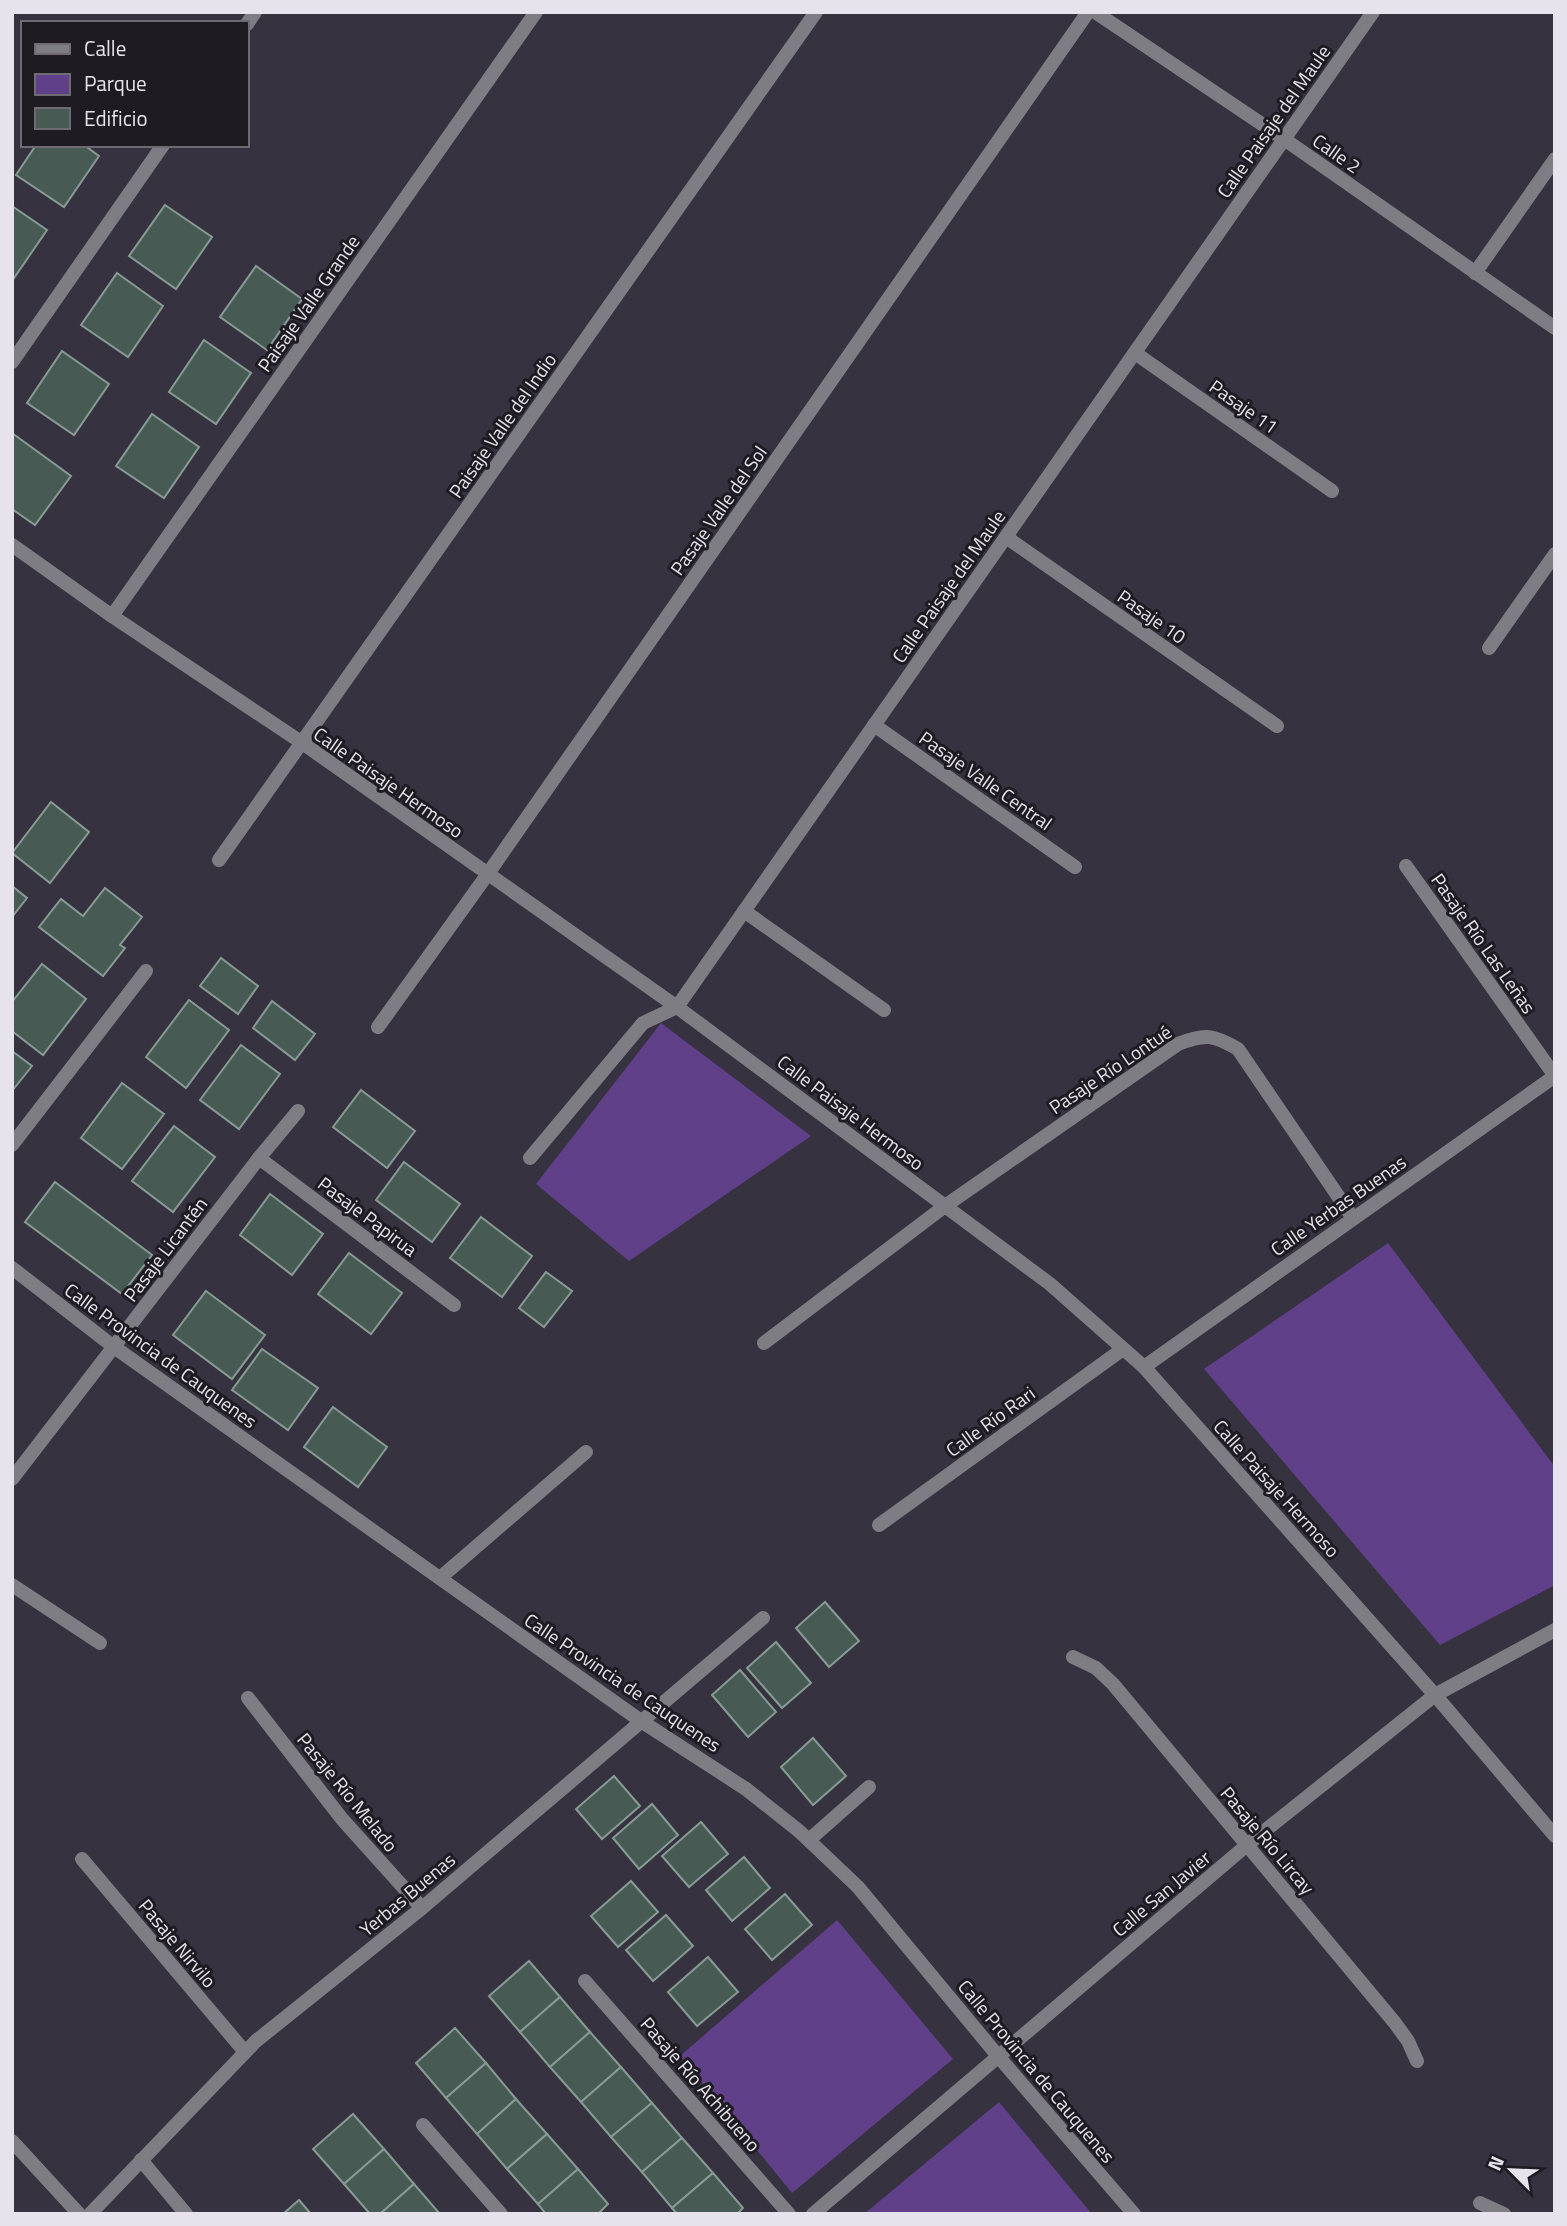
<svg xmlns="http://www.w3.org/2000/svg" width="1567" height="2226" font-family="'Titillium Web',sans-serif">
  <rect width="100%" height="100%" fill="#373240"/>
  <g fill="#5f4089">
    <polygon points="661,1023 811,1136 629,1261 536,1184"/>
    <polygon points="1388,1243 1555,1467 1555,1585 1440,1645 1204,1369"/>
    <polygon points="837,1920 953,2059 792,2193 680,2056"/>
    <polygon points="999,2102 1092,2214 864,2214"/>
  </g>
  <g fill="#485a54" stroke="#879b94" stroke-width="2">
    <polygon points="36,145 84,145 99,156 64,207 16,175"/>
    <polygon points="165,205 212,237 176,289 129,256"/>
    <polygon points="12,206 47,230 12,281"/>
    <polygon points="256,266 302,299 267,350 220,317"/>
    <polygon points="117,273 163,306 128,357 81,325"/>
    <polygon points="204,340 251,373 216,424 169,392"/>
    <polygon points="62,351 109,384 74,435 27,403"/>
    <polygon points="152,414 199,447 164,498 116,466"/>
    <polygon points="12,433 71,476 35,525 12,509"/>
    <polygon points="51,802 89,832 50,883 12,853"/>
    <polygon points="12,886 27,898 12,917"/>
    <polygon points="105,888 142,917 120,945 125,948 103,976 39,927 61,899 83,916"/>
    <polygon points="221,958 258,986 238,1014 200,986"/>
    <polygon points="42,964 86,999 43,1055 12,1031 12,1002"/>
    <polygon points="189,1000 229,1030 186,1088 146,1057"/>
    <polygon points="272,1001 315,1034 295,1060 253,1028"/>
    <polygon points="241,1045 280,1074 239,1129 200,1100"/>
    <polygon points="12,1051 32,1066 12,1091"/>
    <polygon points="122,1083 164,1114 122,1169 81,1138"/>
    <polygon points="361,1090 415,1131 387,1168 333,1127"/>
    <polygon points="174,1126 215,1157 173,1212 132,1181"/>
    <polygon points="404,1162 460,1204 432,1242 376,1200"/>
    <polygon points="55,1182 152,1255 122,1294 25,1222"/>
    <polygon points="270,1194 323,1234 292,1275 240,1235"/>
    <polygon points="481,1217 532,1256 502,1297 450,1258"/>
    <polygon points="349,1253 402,1293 371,1334 318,1294"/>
    <polygon points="546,1272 572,1291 544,1327 519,1308"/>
    <polygon points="206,1291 265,1335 232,1379 173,1335"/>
    <polygon points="262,1349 318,1388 288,1430 232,1390"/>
    <polygon points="333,1407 387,1447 358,1487 304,1447"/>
    <polygon points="825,1602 859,1641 829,1667 796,1628"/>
    <polygon points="776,1642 811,1683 782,1708 747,1668"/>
    <polygon points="740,1670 776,1712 748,1737 712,1695"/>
    <polygon points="813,1738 846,1776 813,1805 781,1767"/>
    <polygon points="614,1776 640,1806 602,1839 576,1809"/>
    <polygon points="652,1804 678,1835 639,1869 613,1838"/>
    <polygon points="701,1822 728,1854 689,1887 662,1856"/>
    <polygon points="744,1857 770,1888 732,1921 706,1890"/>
    <polygon points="631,1881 658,1912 618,1947 591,1916"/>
    <polygon points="785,1894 812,1925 772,1960 745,1929"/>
    <polygon points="666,1915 693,1946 653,1981 626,1950"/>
    <polygon points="708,1957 738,1992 697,2026 668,1992"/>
    <polygon points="529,1961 560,1997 520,2032 489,1996"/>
    <polygon points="560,1997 590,2032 550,2067 520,2032"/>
    <polygon points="455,2028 486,2063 446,2098 416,2063"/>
    <polygon points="590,2032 621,2067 581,2102 550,2067"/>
    <polygon points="486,2063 516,2099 477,2134 446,2098"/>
    <polygon points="621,2067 652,2103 611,2137 581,2102"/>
    <polygon points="516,2099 547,2134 507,2169 477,2134"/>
    <polygon points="652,2103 682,2138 642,2172 611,2137"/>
    <polygon points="353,2114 384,2149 344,2184 313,2149"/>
    <polygon points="547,2134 578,2169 538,2204 507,2169"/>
    <polygon points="682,2138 713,2173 672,2208 642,2172"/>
    <polygon points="384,2149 414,2184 380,2214 370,2214 344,2184"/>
    <polygon points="578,2169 608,2204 598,2214 546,2214 538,2204"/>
    <polygon points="713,2173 743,2208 737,2214 677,2214 672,2208"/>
    <polygon points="414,2184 440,2214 380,2214"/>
    <polygon points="299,2200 311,2214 283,2214"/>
  </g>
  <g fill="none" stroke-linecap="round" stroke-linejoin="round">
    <g stroke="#7f7d84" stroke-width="14">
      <polyline points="1095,12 1284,139 1555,328"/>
      <polyline points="247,24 255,12"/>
      <polyline points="1475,273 1555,159"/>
      <polyline points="1135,353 1332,491"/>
      <polyline points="12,362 163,145"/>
      <polyline points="1006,537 1277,726"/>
      <polyline points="112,616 536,12"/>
      <polyline points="1489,648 1555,554"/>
      <polyline points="874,725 1075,867"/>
      <polyline points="219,860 816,12"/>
      <polyline points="1406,866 1555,1076"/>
      <polyline points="744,911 884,1010"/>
      <polyline points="378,1027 487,875 1088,12"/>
      <polyline points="12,1145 146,971"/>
      <polyline points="259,1158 454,1305"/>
      <polyline points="530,1158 643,1023 677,1007 1373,12"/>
      <polyline points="12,1268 114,1347 641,1721 746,1789 799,1831 858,1887 998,2056 1134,2214"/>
      <path d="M 764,1343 L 945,1206 L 1178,1044 C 1205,1033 1214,1035 1238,1049 L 1353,1218"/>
      <polyline points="1144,1367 1555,1076"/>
      <polyline points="12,1479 259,1158 298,1111"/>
      <polyline points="879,1525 1123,1349"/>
      <polyline points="440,1578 586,1452"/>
      <polyline points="12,1585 100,1643"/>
      <polyline points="1073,1657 1096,1668 1113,1684 1395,2023 1408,2041 1417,2061"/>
      <polyline points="248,1698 342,1819 422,1908"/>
      <polyline points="809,1840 869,1787"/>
      <polyline points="82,1859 245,2052"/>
      <polyline points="585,1981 789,2214"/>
      <polyline points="423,2125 501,2214"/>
      <polyline points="12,2141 79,2214"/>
      <polyline points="141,2160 186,2214"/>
      <polyline points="1480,2203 1504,2214"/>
      <polyline points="90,2214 256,2041 422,1908 763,1618"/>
      <polyline points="813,2214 1247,1845 1435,1695 1555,1630"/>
    </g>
    <polyline stroke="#7f7d84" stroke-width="14" points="12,545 112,616 301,742 677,1007 1050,1284 1144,1367 1435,1695 1555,1836"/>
  </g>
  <g text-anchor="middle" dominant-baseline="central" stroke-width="6" stroke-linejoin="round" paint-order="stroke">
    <g font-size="19" fill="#e6e3ec" stroke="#1e1b22">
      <text transform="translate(1273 121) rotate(-55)">Calle Paisaje del Maule</text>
      <text transform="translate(1337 153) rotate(35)">Calle 2</text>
      <text transform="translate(308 303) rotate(-55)">Paisaje Valle Grande</text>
      <text transform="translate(1244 406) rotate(35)">Pasaje 11</text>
      <text transform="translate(502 425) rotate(-55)">Paisaje Valle del Indio</text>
      <text transform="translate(718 510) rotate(-55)">Pasaje Valle del Sol</text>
      <text transform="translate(948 586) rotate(-55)">Calle Paisaje del Maule</text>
      <text transform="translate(1152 616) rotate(35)">Pasaje 10</text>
      <text transform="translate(986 780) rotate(35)">Pasaje Valle Central</text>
      <text transform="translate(389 782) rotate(35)">Calle Paisaje Hermoso</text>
      <text transform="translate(1484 943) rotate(55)">Pasaje Río Las Leñas</text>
      <text transform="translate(1110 1069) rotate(-34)">Pasaje Río Lontué</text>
      <text transform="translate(851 1112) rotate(37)">Calle Paisaje Hermoso</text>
      <text transform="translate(1338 1205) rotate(-35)">Calle Yerbas Buenas</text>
      <text transform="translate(368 1216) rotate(37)">Pasaje Papirua</text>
      <text transform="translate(165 1249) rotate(-53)">Pasaje Licantén</text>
      <text transform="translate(161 1355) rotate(36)">Calle Provincia de Cauquenes</text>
      <text transform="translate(990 1421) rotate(-36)">Calle Río Rari</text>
      <text transform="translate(1277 1488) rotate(48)">Calle Paisaje Hermoso</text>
      <text transform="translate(623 1682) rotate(34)">Calle Provincia de Cauquenes</text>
      <text transform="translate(348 1792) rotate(51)">Pasaje Río Melado</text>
      <text transform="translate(1268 1840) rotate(50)">Pasaje Río Lircay</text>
      <text transform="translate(1161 1893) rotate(-40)">Calle San Javier</text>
      <text transform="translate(407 1894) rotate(-40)">Yerbas Buenas</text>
      <text transform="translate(178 1943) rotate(50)">Pasaje Nirvilo</text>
      <text transform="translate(1037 2071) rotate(50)">Calle Provincia de Cauquenes</text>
      <text transform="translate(701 2084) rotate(49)">Pasaje Río Achibueno</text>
    </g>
  </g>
  <rect width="1567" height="2226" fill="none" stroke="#e6e3ec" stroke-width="28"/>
  <rect x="21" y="21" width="228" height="126" fill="#1e1b22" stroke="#6e6b73" stroke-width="2"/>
  <rect x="35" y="44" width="35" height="10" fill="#7f7d84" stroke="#6e6b73" stroke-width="2"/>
  <text x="84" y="56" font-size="21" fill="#e6e3ec">Calle</text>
  <rect x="35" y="74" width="35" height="21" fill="#5f4089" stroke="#6e6b73" stroke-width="2"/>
  <text x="84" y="91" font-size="21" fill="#e6e3ec">Parque</text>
  <rect x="35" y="108" width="35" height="21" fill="#485a54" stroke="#6e6b73" stroke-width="2"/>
  <text x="84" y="126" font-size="21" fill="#e6e3ec">Edificio</text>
  <g transform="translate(1511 2170) rotate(294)" stroke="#1e1b22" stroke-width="5" paint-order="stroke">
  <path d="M0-5L12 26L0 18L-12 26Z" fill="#e6e3ec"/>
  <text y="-10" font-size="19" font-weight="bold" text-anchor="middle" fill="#e6e3ec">N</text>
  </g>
</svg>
